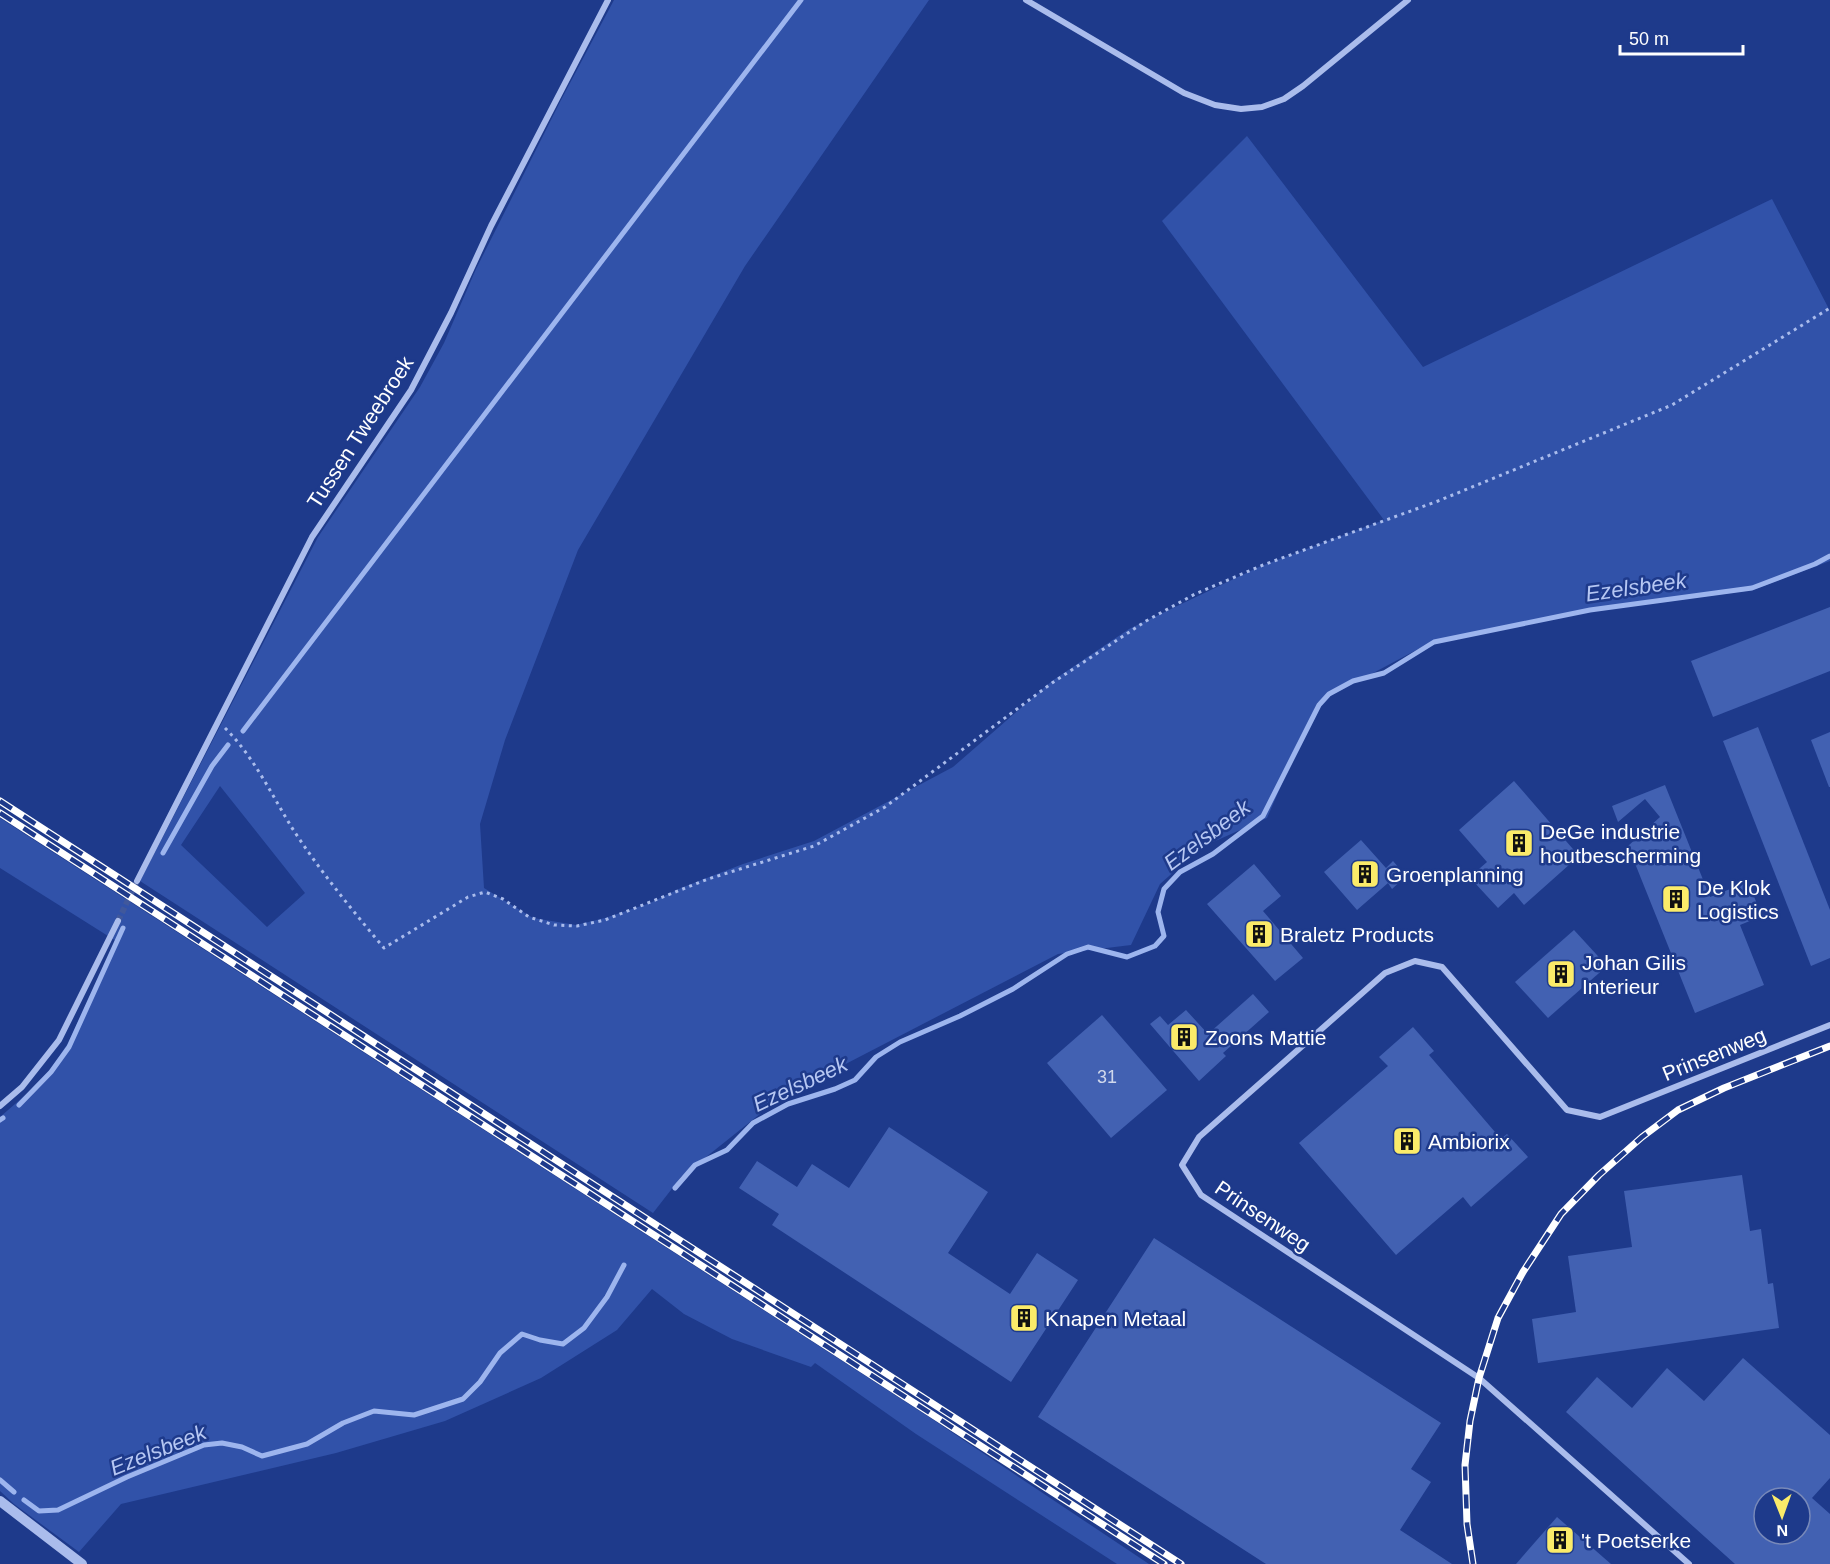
<svg xmlns="http://www.w3.org/2000/svg" width="1830" height="1564" font-family="Helvetica,sans-serif">
  <rect width="100%" height="100%" fill="#1e3a8b"/>
  <g fill="#3152a9" fill-rule="evenodd">
    <path d="M 614,0 L 929,0 L 745,266 L 578,550 L 505,740 L 480,824 L 484,888 L 533,918 L 576,925 L 605,918 L 650,903 L 681,888 L 743,864 L 814,841 L 953,767 L 1052,681 L 1129,629 L 1261,566 L 1384,520 L 1162,221 L 1247,136 L 1423,367 L 1772,199 L 1830,311 L 1830,561 L 1753,590 L 1588,612 L 1435,640 L 1317,703 L 1267,818 L 1202,847 L 1160,884 L 1131,945 L 1058,954 L 780,1098 L 681,1177 L 653,1213 L 140,881 L 318,537 L 420,387 L 444,343 L 476,269 L 561,100 ZM 220,786 L 305,893 L 267,927 L 181,845 Z"/>
    <polygon points="0,818 929,1417 1149,1564 1117,1564 916,1434 815,1363 811,1367 732,1339 684,1314 652,1289 617,1330 541,1378 445,1421 336,1453 121,1504 79,1552 14,1504 0,1491 0,1117 45,1078 68,1043 116,941 0,868"/>
  </g>
  <g fill="none" stroke-linecap="round" stroke-linejoin="round">
    <g stroke="#9db5ee" stroke-width="5">
      <polyline points="243,731 801,0"/>
      <polyline points="163,853 212,766 228,745"/>
      <polyline points="19,1105 51,1072 69,1047 123,928"/>
      <polyline points="0,1120 3,1118"/>
      <polyline points="675,1188 695,1165 727,1150 753,1123 788,1104 835,1089 855,1080 876,1057 900,1042 960,1016 1013,989 1067,954 1088,947 1127,957 1155,946 1164,936 1158,912 1164,889 1180,872 1213,854 1263,816 1319,705 1329,694 1353,681 1384,673 1434,642 1590,610 1752,588 1815,564 1830,556"/>
      <polyline points="0,1480 14,1492"/>
      <polyline points="24,1500 39,1511 58,1510 127,1477 204,1445 222,1443 242,1447 262,1456 307,1444 343,1423 374,1411 414,1415 463,1399 480,1382 500,1353 522,1334 540,1340 563,1344 584,1328 607,1297 624,1265"/>
    </g>
  </g>
  <g fill="#4261b2" fill-rule="evenodd">
    <polygon points="1830,607 1830,671 1713,717 1691,661"/>
    <polygon points="1758,727 1830,910 1830,958 1811,966 1723,741"/>
    <polygon points="1830,732 1830,787 1829,787 1811,740"/>
    <polygon points="1514,781 1579,856 1524,905 1514,893 1498,908 1474,882 1476,880 1472,875 1487,862 1459,830"/>
    <polygon points="1665,785 1710,897 1748,882 1762,916 1740,925 1764,985 1695,1013 1628,846 1660,817 1645,799 1618,822 1612,806"/>
    <polygon points="1361,840 1386,868 1393,861 1406,876 1392,889 1388,883 1357,910 1324,872"/>
    <polygon points="1254,864 1281,896 1263,911 1303,958 1275,981 1207,904"/>
    <polygon points="1574,930 1607,966 1548,1018 1515,982"/>
    <polygon points="1253,994 1269,1012 1223,1053 1226,1056 1199,1081 1150,1024 1160,1016 1168,1025 1186,1010 1208,1034"/>
    <polygon points="1102,1015 1167,1090 1111,1138 1047,1063"/>
    <polygon points="1413,1027 1434,1051 1429,1055 1501,1139 1507,1134 1528,1157 1471,1207 1463,1197 1396,1255 1299,1143 1388,1066 1379,1057"/>
    <polygon points="889,1127 988,1192 948,1253 1010,1294 1037,1253 1078,1280 1011,1382 772,1225 779,1214 739,1188 757,1161 797,1187 812,1164 849,1188"/>
    <polygon points="1742,1175 1750,1231 1761,1229 1768,1284 1773,1283 1779,1328 1538,1363 1532,1319 1576,1312 1568,1256 1632,1247 1624,1191"/>
    <polygon points="1154,1238 1441,1423 1411,1469 1431,1482 1400,1530 1452,1564 1266,1564 1038,1417"/>
    <path d="M 1743,1358 L 1830,1435 L 1830,1478 L 1812,1498 L 1830,1514 L 1830,1564 L 1735,1564 L 1566,1412 L 1597,1377 L 1632,1408 L 1667,1368 L 1704,1401 ZM 1764,1498 L 1800,1498 L 1800,1534 L 1764,1534 Z"/>
    <polygon points="1557,1517 1611,1564 1516,1564"/>
  </g>
  <g fill="none" stroke-linecap="round" stroke-linejoin="round">
    <polyline stroke="#40589c" stroke-width="6" stroke-dasharray="6 3" stroke-linecap="butt" points="118,921 137,881"/>
    <path stroke="#aabcec" stroke-width="3" stroke-dasharray="3 4.5" stroke-linecap="butt" d="M 225,728 C 255,758 272,796 294,831 C 321,872 352,910 384,948 L 468,897 L 485,892 L 503,899 L 529,917 L 554,925 L 577,926 L 605,920 L 708,879 L 814,846 L 885,807 L 1052,683 L 1146,621 L 1195,594 L 1263,565 L 1438,501 L 1672,405 L 1830,308"/>
    <g stroke="#aabcec" stroke-width="6">
      <polyline points="1026,0 1184,93 1215,105 1241,109 1262,107 1284,99 1303,86 1408,0"/>
      <polyline points="137,881 312,537 411,390 451,313 491,226 608,0"/>
      <polyline points="0,1106 22,1087 59,1040 118,921"/>
      <polyline points="1689,1564 1479,1378 1201,1195 1182,1165 1199,1137 1385,973 1415,961 1442,967 1567,1110 1600,1117 1830,1025"/>
    </g>
    <polyline stroke="#aabcec" stroke-width="10" points="0,1501 82,1564"/>
    <g stroke="#fff" stroke-width="7">
      <g id="rail">
        <polyline points="0,801 1181,1564"/>
        <polyline points="0,813 1164,1564"/>
        <polyline points="1473,1564 1467,1524 1465,1465 1470,1421 1479,1378 1498,1318 1523,1272 1561,1214 1599,1175 1642,1137 1678,1110 1724,1088 1830,1046"/>
      </g>
    </g>
    <use href="#rail" stroke="#1e3a8b" stroke-width="4.5" stroke-dasharray="14" stroke-linecap="butt"/>
  </g>
  <defs>
    <g id="building-square" transform="scale(1.5)"><rect x="-9" y="-9" width="18" height="18" rx="4" fill="#fbeb69" stroke="#1e3a8b"/><path d="M-4-6H4V6H1V3H-1V6H-4ZM-2.5-4.3h1.7v1.8h-1.7ZM.8-4.3h1.7v1.8H.8ZM-2.5-1h1.7V.8h-1.7ZM.8-1h1.7V.8H.8Z" fill="#111"/></g>
  </defs>
  <g fill-rule="evenodd">
    <use href="#building-square" x="1519" y="843"/>
    <use href="#building-square" x="1365" y="874"/>
    <use href="#building-square" x="1676" y="899"/>
    <use href="#building-square" x="1259" y="934"/>
    <use href="#building-square" x="1561" y="974"/>
    <use href="#building-square" x="1184" y="1037"/>
    <use href="#building-square" x="1407" y="1141"/>
    <use href="#building-square" x="1024" y="1318"/>
    <use href="#building-square" x="1560" y="1540"/>
  </g>
  <g text-anchor="middle" dominant-baseline="central" stroke-width="5" stroke-linejoin="round" paint-order="stroke">
    <g font-size="18" fill="#d0d8ec">
      <text x="1107" y="1077">31</text>
    </g>
    <g font-size="21" fill="#fff" stroke="#1e3a8b">
      <text transform="translate(360 432) rotate(-57)">Tussen Tweebroek</text>
      <text transform="translate(1714 1054) rotate(-22)">Prinsenweg</text>
      <text transform="translate(1263 1216) rotate(34)">Prinsenweg</text>
    </g>
    <g font-size="21" fill="#fff" stroke="#1e3a8b" text-anchor="start">
      <text x="1540" y="831">DeGe industrie<tspan x="1540" dy="24">houtbescherming</tspan></text>
      <text x="1386" y="874">Groenplanning</text>
      <text x="1697" y="887">De Klok<tspan x="1697" dy="24">Logistics</tspan></text>
      <text x="1280" y="934">Braletz Products</text>
      <text x="1582" y="962">Johan Gilis<tspan x="1582" dy="24">Interieur</tspan></text>
      <text x="1205" y="1037">Zoons Mattie</text>
      <text x="1428" y="1141">Ambiorix</text>
      <text x="1045" y="1318">Knapen Metaal</text>
      <text x="1581" y="1540">'t Poetserke</text>
    </g>
    <g font-size="22" font-style="italic" fill="#b6c7f3" stroke="#1e3a8b">
      <text transform="translate(1636 587) rotate(-8)">Ezelsbeek</text>
      <text transform="translate(1207 835) rotate(-37)">Ezelsbeek</text>
      <text transform="translate(800 1084) rotate(-25)">Ezelsbeek</text>
      <text transform="translate(158 1450) rotate(-22)">Ezelsbeek</text>
    </g>
  </g>
  <g transform="translate(1782 1516) rotate(179)"><circle r="28" fill="#1e3a8b" stroke="#7889b9" stroke-width="1.5"/>
  <path d="M0-4.5L10 22L0 15L-10 22Z" fill="#fbeb69"/>
  <text y="-9" font-size="16" font-weight="bold" text-anchor="middle" fill="#ffffff">N</text>
  </g>
  <path d="M1620 45v9h123v-9" fill="none" stroke="#ffffff" stroke-width="3"/>
  <text x="1629" y="45" font-size="18" fill="#ffffff" stroke="#1e3a8b" stroke-width="4.5" paint-order="stroke">50 m</text>
</svg>
